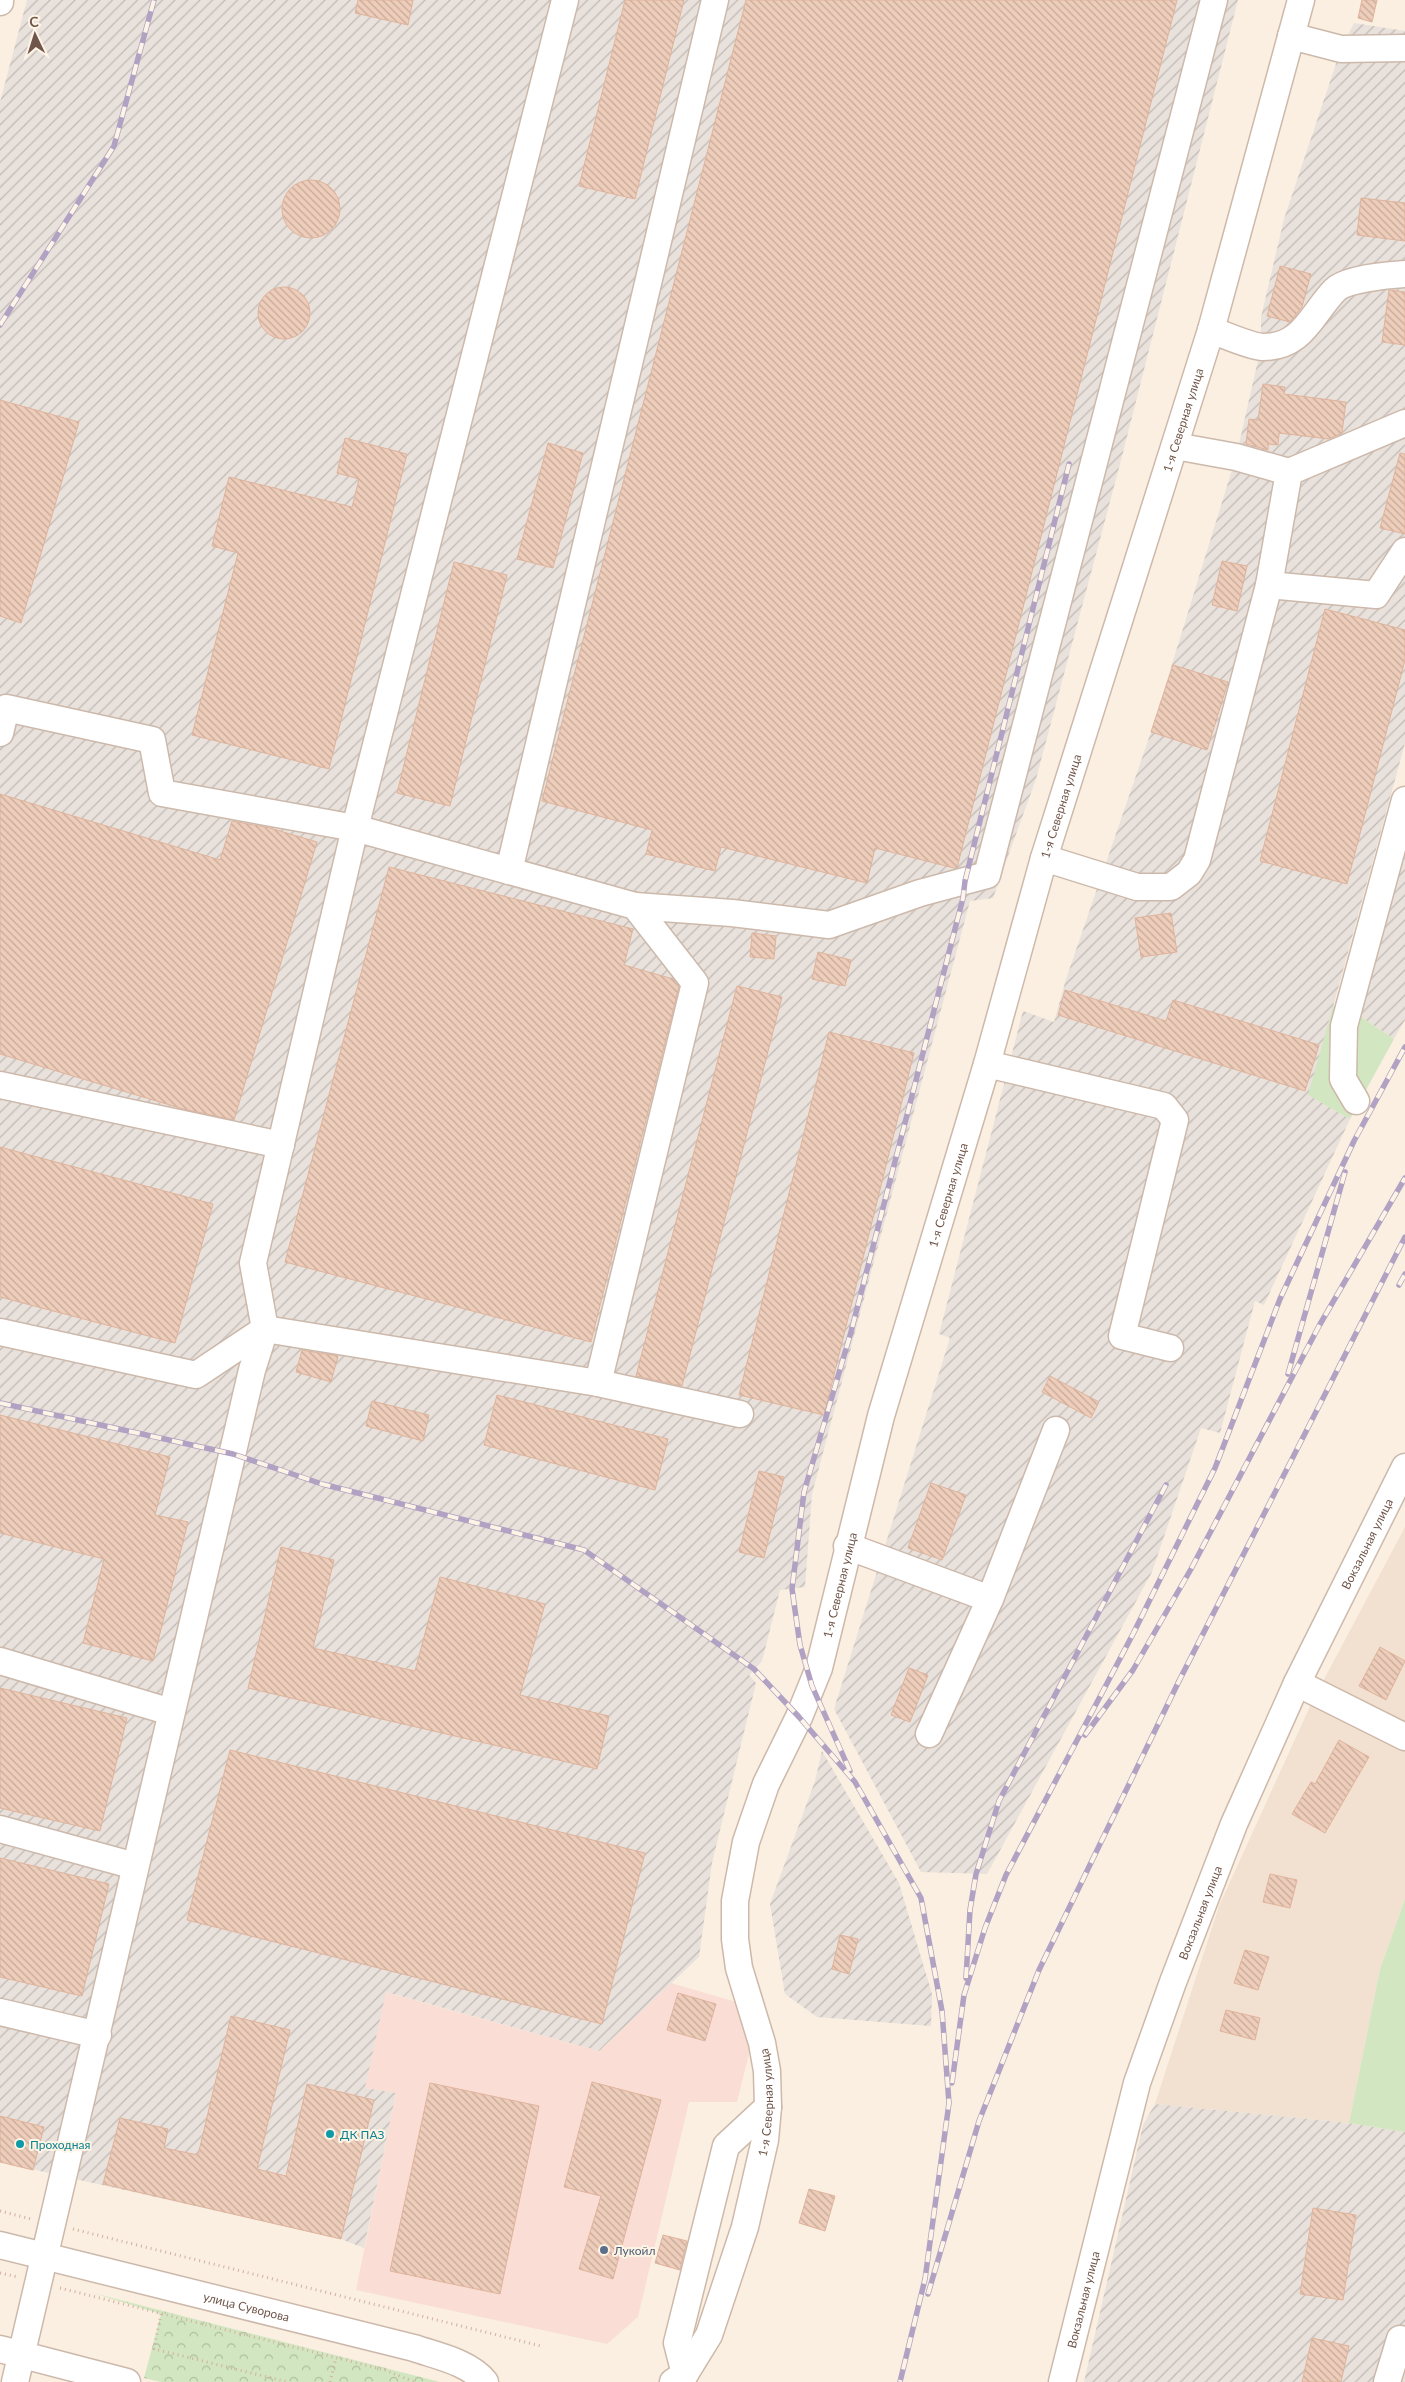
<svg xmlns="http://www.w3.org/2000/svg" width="1405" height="2382" font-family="Lato,sans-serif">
  <defs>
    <pattern id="industrial-furrows" width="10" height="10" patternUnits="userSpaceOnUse" patternTransform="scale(1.25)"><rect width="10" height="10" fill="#e9e2dc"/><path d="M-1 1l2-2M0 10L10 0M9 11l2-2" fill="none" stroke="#c1bab4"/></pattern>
    <pattern id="forest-crowns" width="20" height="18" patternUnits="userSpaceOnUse" patternTransform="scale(1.25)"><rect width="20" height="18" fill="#d2e7c1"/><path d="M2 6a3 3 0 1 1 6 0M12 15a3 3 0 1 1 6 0" fill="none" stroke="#afbe9f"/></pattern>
    <pattern id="building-back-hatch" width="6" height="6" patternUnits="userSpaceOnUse" patternTransform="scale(1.25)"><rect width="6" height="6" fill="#eecdba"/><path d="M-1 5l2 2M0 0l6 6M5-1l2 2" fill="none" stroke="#c5a999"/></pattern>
  </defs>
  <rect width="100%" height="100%" fill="#faefe1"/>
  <polygon fill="#f2e1d0" points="1405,1527 1405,1899 1380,1969 1349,2123 1155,2104 1219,1906 1312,1702"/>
  <polygon fill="#faded5" points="671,1983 743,2004 750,2050 737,2102 689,2102 638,2317 607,2344 356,2290 396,2093 365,2088 385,1992 599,2051"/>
  <g fill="url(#industrial-furrows)">
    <polygon points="27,0 1238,0 1120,464 1036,779 993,898 970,901 812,1494 805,1587 780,1590 762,1661 749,1675 756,1683 712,1863 699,1957 599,2051 386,1992 365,2088 396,2093 364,2248 341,2239 0,2162 0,102"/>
    <polygon points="1354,23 1405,31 1405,743 1309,1095 1350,1119 1264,1305 1255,1301 1220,1433 1201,1428 1152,1572 987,1874 921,1872 834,1709 950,1338 939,1334 1023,1011 1054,1022 1066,979 1151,732 1236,457 1261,347 1261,317 1284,219 1341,49"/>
    <polygon points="1405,839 1405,1020 1394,1039 1358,1015"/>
    <polygon points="822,1751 899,1883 932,1994 931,2026 817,2017 785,1994 770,1904 815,1781"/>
    <polygon points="1155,2104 1349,2123 1405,2132 1405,2382 1084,2382 1143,2125"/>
  </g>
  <g fill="#d2e7c1">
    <polygon points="1333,1006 1358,1015 1394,1039 1350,1119 1308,1095"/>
    <polygon points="1405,1899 1405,2132 1349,2123 1380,1969"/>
  </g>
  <polygon fill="url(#forest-crowns)" points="93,2293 440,2382 161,2382 144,2378 161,2314"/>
  <g fill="url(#building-back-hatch)" stroke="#e0b39b">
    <polygon points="358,0 413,0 408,25 355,13"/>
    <polygon points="625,0 684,0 635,199 579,186"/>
    <polygon points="746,0 1177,0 957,868 954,868 875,848 867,883 721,847 715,871 646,854 652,830 542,801"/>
    <polygon points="1362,0 1377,0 1372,22 1358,18"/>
    <circle cx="311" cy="209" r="29"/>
    <polygon points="1361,198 1405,203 1405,241 1357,235"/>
    <polygon points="1280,266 1311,274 1302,307 1290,322 1267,316"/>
    <circle cx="284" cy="313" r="26"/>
    <polygon points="1389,290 1405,292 1405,345 1382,342"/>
    <polygon points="1263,384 1285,387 1284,394 1346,402 1342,433 1329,439 1279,433 1278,445 1268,444 1268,450 1246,444 1249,419 1258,420"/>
    <polygon points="0,400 79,422 21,623 0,616"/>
    <polygon points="345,438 407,454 329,769 192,735 238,553 212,546 229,477 352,507 359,479 337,473"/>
    <polygon points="548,443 583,453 553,568 517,559"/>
    <polygon points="1400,453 1405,454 1405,534 1380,528"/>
    <polygon points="1222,561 1247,566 1237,611 1212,605"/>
    <polygon points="454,562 507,575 450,806 397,793"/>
    <polygon points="1325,609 1405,630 1405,660 1347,884 1260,861"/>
    <polygon points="1173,665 1228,682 1207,750 1151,732"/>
    <polygon points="0,794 220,860 232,821 270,828 317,842 234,1120 183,1109 0,1054"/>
    <polygon points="389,867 633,929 624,965 673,979 679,986 591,1342 285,1262"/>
    <polygon points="1171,913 1177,952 1141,957 1135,918"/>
    <polygon points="752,933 776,936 774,959 750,957"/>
    <polygon points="818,952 851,960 845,986 812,979"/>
    <polygon points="737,986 782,997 682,1386 636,1376"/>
    <polygon points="1065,990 1166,1021 1173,1000 1319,1045 1305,1091 1058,1015"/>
    <polygon points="829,1032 914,1053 824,1415 739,1395"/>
    <polygon points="0,1147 213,1204 175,1343 0,1297"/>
    <polygon points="302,1350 338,1356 331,1382 296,1372"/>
    <polygon points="1050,1376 1099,1402 1091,1418 1042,1392"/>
    <polygon points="497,1395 668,1439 655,1490 484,1445"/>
    <polygon points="372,1401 429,1415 423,1441 366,1426"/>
    <polygon points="0,1415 170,1457 155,1515 188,1522 153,1661 83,1643 104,1559 0,1533"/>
    <polygon points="759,1471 784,1477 764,1558 739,1552"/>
    <polygon points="931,1483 966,1495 942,1560 908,1548"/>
    <polygon points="281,1547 334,1560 313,1648 415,1671 440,1577 545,1604 520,1695 609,1716 597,1769 248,1688"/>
    <polygon points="1380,1647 1405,1661 1386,1700 1359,1686"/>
    <polygon points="909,1668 928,1675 910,1722 891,1715"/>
    <polygon points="0,1688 127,1718 100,1831 0,1808"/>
    <polygon points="1339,1740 1369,1757 1325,1833 1292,1814 1311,1782 1315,1784"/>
    <polygon points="230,1750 645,1853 602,2024 187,1920"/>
    <polygon points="0,1858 109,1884 82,1996 0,1977"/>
    <polygon points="1270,1874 1297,1880 1290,1908 1263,1902"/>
    <polygon points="840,1935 858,1939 849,1974 832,1969"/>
    <polygon points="1245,1950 1269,1957 1258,1990 1234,1983"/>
    <polygon points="678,1993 716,2004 705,2041 667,2030"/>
    <polygon points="1226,2010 1260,2018 1255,2040 1220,2031"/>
    <polygon points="231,2016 290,2030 257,2169 286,2176 307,2084 374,2100 341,2239 103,2184 120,2118 168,2129 164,2148 198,2155"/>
    <polygon points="592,2082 661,2100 613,2279 579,2269 601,2196 564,2187"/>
    <polygon points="430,2083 539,2106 500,2294 390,2271"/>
    <polygon points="0,2116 44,2127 33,2170 0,2162"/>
    <polygon points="809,2189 835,2196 825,2231 799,2223"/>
    <polygon points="1313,2208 1356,2215 1343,2300 1300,2294"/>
    <polygon points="663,2235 687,2241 680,2270 655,2263"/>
    <polygon points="1312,2338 1349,2346 1341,2382 1302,2382"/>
  </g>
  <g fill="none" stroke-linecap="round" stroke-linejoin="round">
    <g stroke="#cdb9ab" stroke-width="29">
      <g id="minor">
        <polyline points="0,2 0,0"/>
        <polyline points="1291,36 1341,49 1405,48"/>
        <path d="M 1211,330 C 1225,335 1249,346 1262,347 C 1303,348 1312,313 1335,290 C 1346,279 1389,275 1405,274"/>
        <polyline points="1289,472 1405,423"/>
        <polyline points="1269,585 1376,595 1405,551"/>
        <polyline points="0,733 6,708 152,740 162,793 355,828 635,906 695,983 598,1383"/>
        <polyline points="1044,858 1137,887 1171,887 1189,873 1197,860 1269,585 1289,472 1236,457 1175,446"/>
        <polyline points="509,871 715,0"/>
        <polyline points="635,906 732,913 829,925 920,893 987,875 1214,0"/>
        <polyline points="987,1064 1164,1106 1175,1120 1122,1336 1170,1348"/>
        <polyline points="0,1085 281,1145"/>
        <polyline points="1356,1101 1343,1079 1344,1026 1405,800"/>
        <polyline points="0,1332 196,1375 265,1329 253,1263 355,828 565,0"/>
        <polyline points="847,1546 990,1599 1056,1430"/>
        <polyline points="0,1661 171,1712"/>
        <polyline points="1297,1683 1405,1737"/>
        <polyline points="929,1734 990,1599"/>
        <polyline points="0,1829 135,1866"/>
        <polyline points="0,2012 98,2035"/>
        <path id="s1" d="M 0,2245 L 414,2348 C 437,2356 469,2362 485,2382"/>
        <polyline points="0,2349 127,2382"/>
        <polyline points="685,2374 677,2343 726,2146 768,2107"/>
        <polyline points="15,2382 252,1370 265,1329 598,1383 740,1414"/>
        <path id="s2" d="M 673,2382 L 685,2374 L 709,2335 L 745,2227 L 765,2140 L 768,2107 L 767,2071 L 762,2043 L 739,1968 L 735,1939 L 735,1901 L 746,1842 L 766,1784 L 799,1717 L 819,1668 L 881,1416 L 987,1064 L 1044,858 L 1211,330 L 1301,0"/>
        <path id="s3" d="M 1062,2382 L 1137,2083 L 1173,1982 L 1234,1824 L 1297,1683 L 1405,1467"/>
        <polyline points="1387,2382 1400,2339 1405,2340"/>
      </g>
    </g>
    <g stroke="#d2b09e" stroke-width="3" stroke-dasharray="1 4" stroke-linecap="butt">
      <polyline points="0,2211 31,2219"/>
      <polyline points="73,2229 541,2346"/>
      <polyline points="0,2273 18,2277"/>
      <polyline points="60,2288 385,2370 414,2382"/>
      <polyline points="161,2314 154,2349 288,2382"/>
      <polyline points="330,2382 336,2358"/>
    </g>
    <use href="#minor" stroke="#fff" stroke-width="26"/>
    <g stroke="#b1a1c2" stroke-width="5.5">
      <g id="rail">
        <polyline points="0,325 114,146 154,0"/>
        <polyline points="1399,1285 1405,1274"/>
        <polyline points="1288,1374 1345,1172"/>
        <polyline points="0,1403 233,1454 322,1484 584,1550 754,1669 799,1717 855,1782 921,1898 942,2011 949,2103 925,2279 900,2382"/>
        <polyline points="1085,1735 1133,1670 1191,1569 1319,1326 1405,1178"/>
        <polyline points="850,1771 812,1686 800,1645 792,1589 804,1492 851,1332 963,898 965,881 1069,464"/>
        <polyline points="966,1978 970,1910 976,1874 999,1801 1166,1485"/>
        <polyline points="952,2083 964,1995 985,1928 1006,1875 1133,1634 1215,1468 1280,1299 1354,1141 1405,1047"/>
        <polyline points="928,2294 979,2121 1039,1970 1179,1681 1405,1237"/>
      </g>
    </g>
    <use href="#rail" stroke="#fef4e6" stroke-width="4" stroke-dasharray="11" stroke-linecap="butt"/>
  </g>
  <g fill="#0f9aa8" stroke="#fef4e6" stroke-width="2">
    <circle cx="330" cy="2134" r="5"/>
    <circle cx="20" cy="2144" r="5"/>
  </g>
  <circle fill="#5c6f8a" stroke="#fef4e6" stroke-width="2" cx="604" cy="2250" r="5"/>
  <g text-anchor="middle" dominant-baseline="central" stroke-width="4" stroke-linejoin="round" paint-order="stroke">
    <g font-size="12" fill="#70564a" stroke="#fef4e6">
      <text stroke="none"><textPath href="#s2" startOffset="2056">1-я Северная улица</textPath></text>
      <text stroke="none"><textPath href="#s2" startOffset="1651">1-я Северная улица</textPath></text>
      <text stroke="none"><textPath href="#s2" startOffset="1246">1-я Северная улица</textPath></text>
      <text stroke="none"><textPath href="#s3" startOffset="895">Вокзальная улица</textPath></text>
      <text stroke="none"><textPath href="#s2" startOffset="841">1-я Северная улица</textPath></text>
      <text stroke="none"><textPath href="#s3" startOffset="490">Вокзальная улица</textPath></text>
      <text stroke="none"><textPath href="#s2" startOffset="301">1-я Северная улица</textPath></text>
      <text stroke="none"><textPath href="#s3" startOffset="85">Вокзальная улица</textPath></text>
      <text stroke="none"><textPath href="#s1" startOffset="254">улица Суворова</textPath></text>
    </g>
    <g font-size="12" fill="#0d838f" stroke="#fef4e6" text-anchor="start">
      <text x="340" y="2134">ДК ПАЗ</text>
      <text x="30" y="2144">Проходная</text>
    </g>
    <g font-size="12" fill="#4e5e75" stroke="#fef4e6" text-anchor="start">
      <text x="614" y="2250">Лукойл</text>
    </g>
  </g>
  <g transform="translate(35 35) rotate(356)" stroke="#fef4e6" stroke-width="4" paint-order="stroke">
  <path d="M0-4L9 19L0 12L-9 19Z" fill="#70564a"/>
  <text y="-8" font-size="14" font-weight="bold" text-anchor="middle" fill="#70564a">С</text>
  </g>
</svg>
